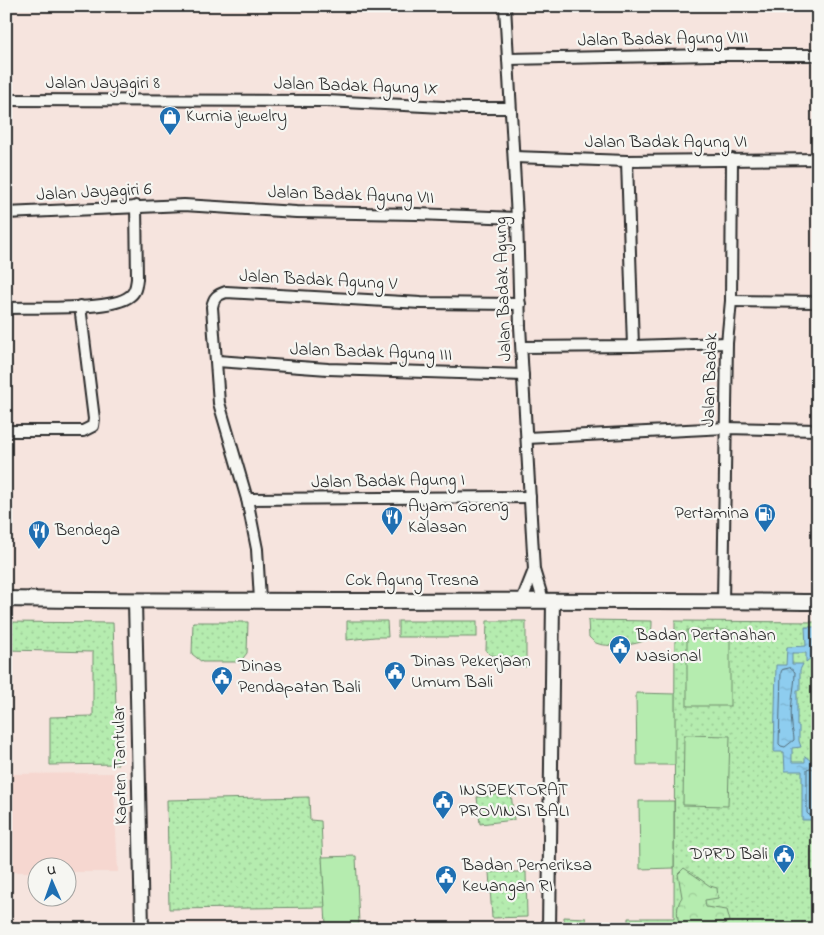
<svg xmlns="http://www.w3.org/2000/svg" width="824" height="935" font-family="'Indie Flower',sans-serif">
  <defs>
    <pattern id="grass-dots" width="8" height="8" patternUnits="userSpaceOnUse" patternTransform="scale(1.25)"><rect width="8" height="8" fill="#b5ecaf"/><path d="M2 2h.1M6 6h.1" fill="none" stroke="#9ccb97" stroke-width="1.8" stroke-linecap="round"/></pattern>
    <pattern id="forest-crowns" width="20" height="18" patternUnits="userSpaceOnUse" patternTransform="scale(1.25)"><rect width="20" height="18" fill="#b5ecaf"/><path d="M2 6a3 3 0 1 1 6 0M12 15a3 3 0 1 1 6 0" fill="none" stroke="#9ccb97"/></pattern>
    <pattern id="water-ripples" width="26" height="14" patternUnits="userSpaceOnUse" patternTransform="scale(1.25)"><rect width="26" height="14" fill="#8ecdef"/><path d="M2 4q2-2 4 0t4 0M15 11q2-2 4 0t4 0" fill="none" stroke="#7bb0cd"/></pattern>
  </defs>
  <rect width="100%" height="100%" fill="#f6e4de"/>
  <filter id="ink" filterUnits="userSpaceOnUse"><feTurbulence type="fractalNoise" baseFrequency=".02" numOctaves="2"/><feDisplacementMap in="SourceGraphic" scale="10" xChannelSelector="R" yChannelSelector="G"/><feConvolveMatrix kernelMatrix="1 2 1 2 8 2 1 2 1" color-interpolation-filters="sRGB"/></filter>
  <g filter="url(#ink)">
    <polygon fill="#f6d7d0" points="113,773 118,872 68,872 68,868 38,868 37,872 6,872 6,774"/>
    <g fill="url(#grass-dots)" stroke="#708c6d">
      <path d="M 588,620 L 652,621 C 652,626 652,632 649,637 C 642,646 609,647 599,644 C 594,643 592,640 589,637 Z"/>
      <polygon points="347,621 387,621 388,637 375,637 347,640"/>
      <rect x="398" y="621" width="79" height="16"/>
      <polygon points="487,621 526,621 526,667 516,666 515,657 490,655 486,651"/>
      <polygon points="675,621 818,622 818,929 628,929 628,918 674,918"/>
      <polygon points="6,622 113,623 118,764 50,765 50,717 93,716 93,652 7,650"/>
      <polygon points="193,622 248,622 247,653 240,662 202,662 192,654"/>
      <polygon points="511,793 514,820 480,824 477,797"/>
      <polygon points="309,797 310,820 321,821 325,907 169,909 167,800"/>
      <polygon points="489,872 526,872 527,917 492,918"/>
      <polygon points="564,917 586,918 586,929 564,929"/>
    </g>
    <path fill="url(#forest-crowns)" stroke="#708c6d" d="M 684,868 L 710,886 L 717,888 L 718,898 L 705,900 L 706,907 L 727,910 L 730,921 L 715,929 L 681,927 C 676,917 676,906 682,897 L 678,874 Z"/>
    <g fill="#b5ecaf" stroke="#708c6d">
      <rect x="687" y="630" width="43" height="76"/>
      <polygon points="636,693 675,694 675,765 637,765"/>
      <polygon points="684,735 730,736 728,806 683,805"/>
      <polygon points="639,801 674,801 674,868 640,869"/>
      <polygon points="356,856 359,924 326,925 322,857"/>
    </g>
    <polygon fill="url(#water-ripples)" stroke="#668ca1" points="805,627 818,627 818,652 806,662 806,653 792,653 792,664 803,664 800,670 800,690 797,690 797,726 799,726 799,741 801,747 792,748 792,762 805,762 805,756 818,767 818,820 802,820 802,771 785,771 784,752 774,752 776,665 786,665 787,647 806,646"/>
    <g fill="none" stroke-linecap="round" stroke-linejoin="round">
      <g stroke="#536c79" stroke-width="1">
        <path d="M 790,668 L 795,672 C 795,689 789,706 792,725 C 792,730 794,734 794,740 L 785,747 L 781,746 L 779,744 L 781,672 L 782,670 Z"/>
        <polyline points="818,770 810,768 807,769 807,813 809,815 818,815"/>
      </g>
      <g stroke="#2b2b2b" stroke-width="14">
        <g id="minor">
          <polyline points="505,6 517,218 520,326 534,570 543,600"/>
          <polyline points="508,59 712,55 818,55"/>
          <polyline points="6,100 326,101 463,108 510,108"/>
          <polyline points="514,157 627,161 818,159"/>
          <polyline points="627,161 633,346"/>
          <polyline points="6,213 184,205 296,212 417,214 517,218"/>
          <polyline points="731,301 818,302"/>
          <path d="M 6,308 C 32,307 113,311 130,296 C 136,292 136,285 137,279 L 136,206"/>
          <polyline points="522,347 633,346 727,343"/>
          <polyline points="217,361 328,369 523,375"/>
          <polyline points="6,431 83,431 93,426 94,419 80,306"/>
          <polyline points="527,438 726,428 818,430"/>
          <polyline points="247,499 530,497"/>
          <path d="M 260,600 L 257,549 L 247,499 L 219,403 L 212,307 C 214,297 217,295 226,292 L 421,303 L 520,304"/>
          <polyline points="522,600 534,570"/>
          <polyline points="723,602 727,343 731,301 732,159"/>
        </g>
      </g>
      <g stroke="#2b2b2b" stroke-width="16">
        <g id="tertiary">
          <polyline points="135,601 142,929"/>
          <polyline points="549,929 553,600"/>
        </g>
      </g>
      <g stroke="#2b2b2b" stroke-width="18">
        <path id="secondary" d="M 6,599 C 277,603 547,599 818,602"/>
      </g>
      <use href="#minor" stroke="#f6f6f2" stroke-width="10"/>
      <use href="#tertiary" stroke="#f6f6f2" stroke-width="12"/>
      <use href="#secondary" stroke="#f6f6f2" stroke-width="14"/>
    </g>
  </g>
  <defs>
    <g id="shop-pin" transform="scale(1.125)"><path d="M0 17L-7.5 6A9.5 9.5 0 1 1 7.5 6Z" fill="#1f6fb2" stroke="#f6f6f2"/><path d="M-5-2.5h2.3a2.7 3.5 0 0 1 5.4 0H5L5.5 6h-11ZM-1.5-2.5h3a1.5 2.3 0 0 0-3 0Z" fill="#fff"/></g>
    <g id="fuel-pin" transform="scale(1.125)"><path d="M0 17L-7.5 6A9.5 9.5 0 1 1 7.5 6Z" fill="#1f6fb2" stroke="#f6f6f2"/><path d="M-5.5-6h7V0h2V4h1.3V-2.5L3-4.5l.8-.8L6-3V5H2.5V1h-1V6h-7ZM-4.2-4.7v3.2H.2V-4.7Z" fill="#fff"/></g>
    <g id="restaurant-pin" transform="scale(1.125)"><path d="M0 17L-7.5 6A9.5 9.5 0 1 1 7.5 6Z" fill="#1f6fb2" stroke="#f6f6f2"/><path d="M-5-6h1v4h1v-4h1v4h1v-4h1v5L-1.5 .5V6h-2V.5L-5-1ZM5-6V6H3V1.5H1.5Q1.5-4 5-6Z" fill="#fff"/></g>
    <g id="civic-pin" transform="scale(1.125)"><path d="M0 17L-7.5 6A9.5 9.5 0 1 1 7.5 6Z" fill="#1f6fb2" stroke="#f6f6f2"/><path d="M-.6-6.5H3V-4.5H.6V-3L4-1V1h2V6H-6V1h2V-1L-.6-3ZM-1.2 2.5V6h2.4V2.5Z" fill="#fff"/></g>
  </defs>
  <g fill-rule="evenodd">
    <use href="#shop-pin" x="170" y="117"/>
    <use href="#fuel-pin" x="765" y="514"/>
    <use href="#restaurant-pin" x="392" y="517"/>
    <use href="#restaurant-pin" x="39" y="531"/>
    <use href="#civic-pin" x="620" y="646"/>
    <use href="#civic-pin" x="395" y="672"/>
    <use href="#civic-pin" x="222" y="677"/>
    <use href="#civic-pin" x="443" y="801"/>
    <use href="#civic-pin" x="784" y="855"/>
    <use href="#civic-pin" x="446" y="876"/>
  </g>
  <g text-anchor="middle" dominant-baseline="central" stroke-width="4.5" stroke-linejoin="round" paint-order="stroke">
    <g font-size="18" fill="#2b2b2b" stroke="#f6f6f2">
      <text transform="translate(663 40) rotate(-1)">Jalan Badak Agung VIII</text>
      <text x="103" y="84">Jalan Jayagiri 8</text>
      <text transform="translate(356 87) rotate(2)">Jalan Badak Agung IX</text>
      <text x="666" y="143">Jalan Badak Agung VI</text>
      <text transform="translate(94 193) rotate(-3)">Jalan Jayagiri 6</text>
      <text transform="translate(351 196) rotate(2)">Jalan Badak Agung VII</text>
      <text transform="translate(318 281) rotate(3)">Jalan Badak Agung V</text>
      <text transform="translate(504 289) rotate(-92)">Jalan Badak Agung</text>
      <text transform="translate(371 353) rotate(2)">Jalan Badak Agung III</text>
      <text transform="translate(711 380) rotate(-88)">Jalan Badak</text>
      <text transform="translate(388 482) rotate(-1)">Jalan Badak Agung I</text>
      <text x="412" y="581">Cok Agung Tresna</text>
      <text transform="translate(121 765) rotate(-91)">Kapten Tantular</text>
    </g>
    <g font-size="18" fill="#2b2b2b" stroke="#f6f6f2" text-anchor="start">
      <text x="186" y="117">Kurnia jewelry</text>
      <text x="408" y="507">Ayam Goreng<tspan x="408" dy="21">Kalasan</tspan></text>
      <text x="749" y="514" text-anchor="end">Pertamina</text>
      <text x="55" y="531">Bendega</text>
      <text x="636" y="636">Badan Pertanahan<tspan x="636" dy="21">Nasional</tspan></text>
      <text x="411" y="662">Dinas Pekerjaan<tspan x="411" dy="21">Umum Bali</tspan></text>
      <text x="238" y="667">Dinas<tspan x="238" dy="21">Pendapatan Bali</tspan></text>
      <text x="459" y="791">INSPEKTORAT<tspan x="459" dy="21">PROVINSI BALI</tspan></text>
      <text x="768" y="855" text-anchor="end">DPRD Bali</text>
      <text x="462" y="866">Badan Pemeriksa<tspan x="462" dy="21">Keuangan RI</tspan></text>
    </g>
  </g>
  <rect width="824" height="935" fill="none" stroke="#f6f6f2" stroke-width="25"/>
  <rect x="12" y="12" width="799" height="910" fill="none" stroke="#2b2b2b" stroke-width="2" filter="url(#ink)"/>
  <g transform="translate(52 882) rotate(358)"><circle r="24" fill="#f6f6f2" stroke="#a5a5a2"/>
  <path d="M0-4L9 19L0 12L-9 19Z" fill="#1f6fb2"/>
  <text y="-8" font-size="14" font-weight="bold" text-anchor="middle" fill="#2b2b2b">U</text>
  </g>
</svg>
